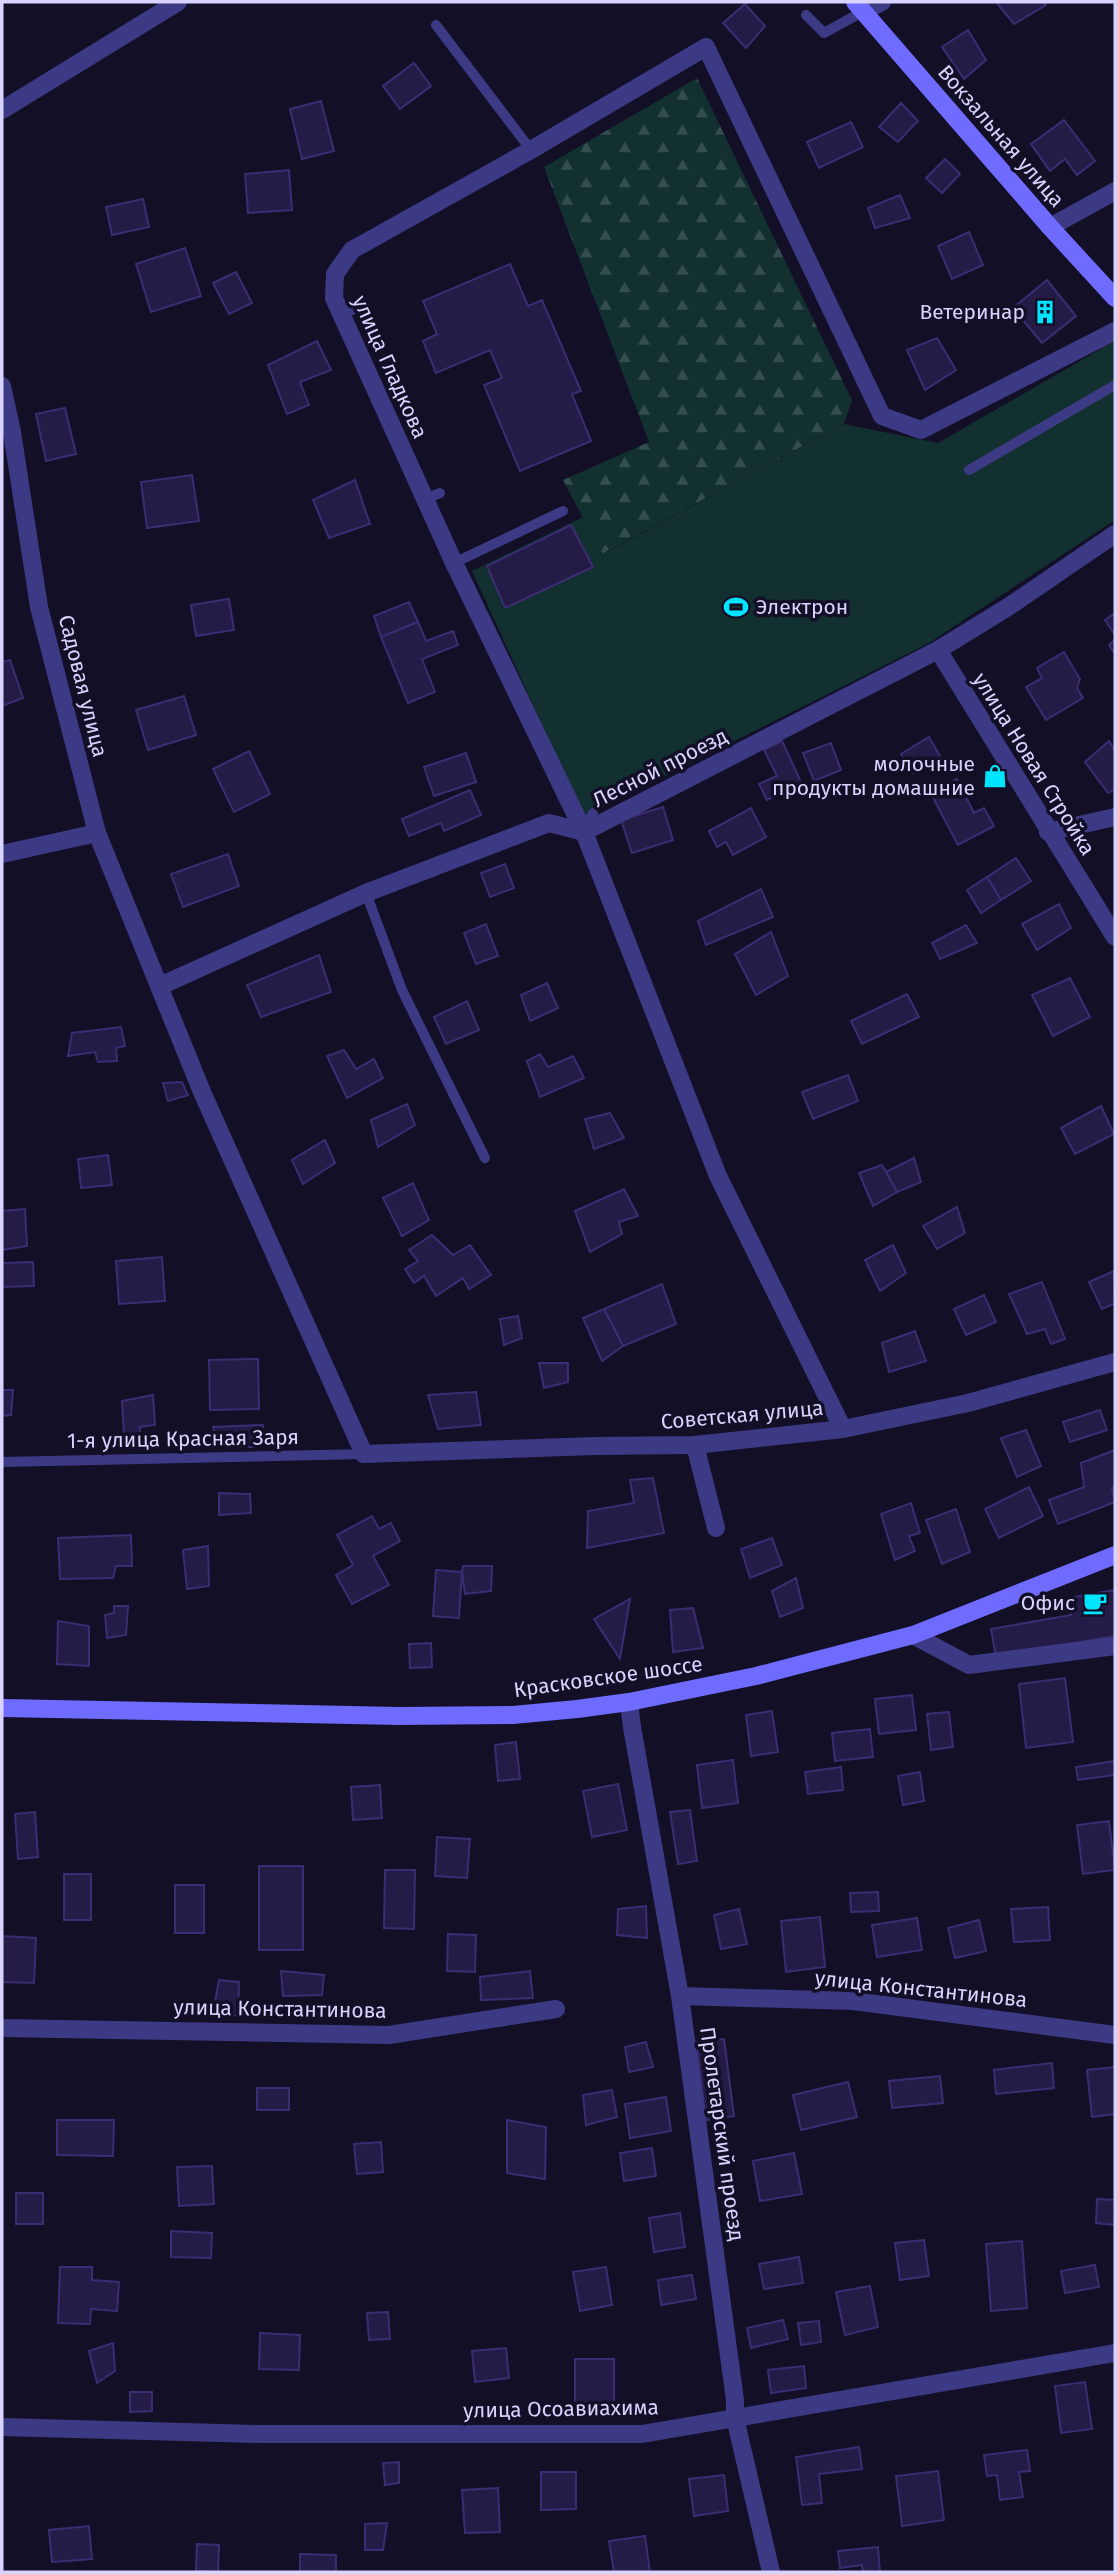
<svg xmlns="http://www.w3.org/2000/svg" width="1117" height="2574" font-family="'Fira Sans',sans-serif">
  <defs>
    <pattern id="forest-firs" width="22" height="20" patternUnits="userSpaceOnUse" patternTransform="scale(1.75)"><rect width="22" height="20" fill="#12302f"/><path d="M5 1l3.5 6h-7zM16 11l3.5 6h-7z" fill="#344d4e"/></pattern>
  </defs>
  <rect width="100%" height="100%" fill="#130f26"/>
  <polygon fill="url(#forest-firs)" points="697,78 852,400 844,424 602,554 563,480 649,442 544,167"/>
  <polygon fill="#12302f" points="1113,342 1115,345 1115,520 929,643 584,817 472,571 583,517 603,554 844,424 938,443"/>
  <g fill="#241b47" stroke="#3b2d73" stroke-width="2">
    <polygon points="996,2 1043,2 1046,5 1014,24"/>
    <polygon points="745,4 765,26 746,48 723,23"/>
    <polygon points="968,30 986,60 964,79 942,47"/>
    <polygon points="414,63 431,86 400,109 383,86"/>
    <polygon points="321,101 334,151 302,159 290,109"/>
    <polygon points="901,103 918,121 898,142 879,127"/>
    <polygon points="1064,120 1095,161 1077,175 1065,159 1050,171 1031,144"/>
    <polygon points="851,122 863,147 819,168 807,142"/>
    <polygon points="945,159 960,174 942,193 926,178"/>
    <polygon points="289,170 292,210 248,213 245,174"/>
    <polygon points="900,195 910,218 875,228 868,208"/>
    <polygon points="143,199 149,227 112,235 106,207"/>
    <polygon points="969,232 983,265 952,279 938,246"/>
    <polygon points="185,248 201,296 151,312 136,264"/>
    <polygon points="510,264 528,306 542,300 581,391 572,394 591,441 520,471 484,385 502,378 490,350 436,373 423,341 437,334 423,301"/>
    <polygon points="236,272 252,303 229,314 213,283"/>
    <polygon points="1047,280 1076,316 1042,343 1013,308"/>
    <polygon points="937,338 956,370 925,390 907,350"/>
    <polygon points="317,341 331,370 300,382 309,405 287,414 268,365"/>
    <polygon points="65,408 76,454 46,461 36,414"/>
    <polygon points="192,475 199,521 147,528 141,482"/>
    <polygon points="355,480 370,524 329,538 313,500"/>
    <polygon points="571,525 593,567 505,608 487,566"/>
    <polygon points="229,599 234,630 196,636 191,605"/>
    <polygon points="409,602 418,622 381,637 374,616"/>
    <polygon points="1115,613 1115,635 1105,620"/>
    <polygon points="418,622 426,641 453,631 458,645 422,659 435,692 408,703 381,637"/>
    <polygon points="1115,640 1115,654 1109,645"/>
    <polygon points="1064,652 1080,679 1077,688 1083,698 1046,720 1026,687 1042,678 1037,668"/>
    <polygon points="10,660 23,698 2,706 2,662"/>
    <polygon points="184,696 196,735 148,750 136,710"/>
    <polygon points="929,737 940,756 912,773 901,754"/>
    <polygon points="782,741 802,784 767,800 759,784 777,776 764,750"/>
    <polygon points="1109,741 1115,751 1115,789 1108,793 1085,762"/>
    <polygon points="831,743 841,770 814,781 803,753"/>
    <polygon points="249,751 270,794 234,812 213,769"/>
    <polygon points="466,753 476,782 434,796 424,767"/>
    <polygon points="957,779 974,813 984,808 994,826 958,845 930,792"/>
    <polygon points="470,790 481,815 444,831 441,823 409,836 402,819"/>
    <polygon points="663,807 673,840 632,853 621,820"/>
    <polygon points="751,808 766,837 733,855 726,842 717,847 709,831"/>
    <polygon points="228,854 239,886 183,907 171,874"/>
    <polygon points="1016,858 1031,881 1001,900 987,877"/>
    <polygon points="505,864 514,888 490,897 481,873"/>
    <polygon points="987,877 1001,900 981,913 967,890"/>
    <polygon points="761,889 773,917 706,945 698,921"/>
    <polygon points="1059,904 1071,928 1037,950 1022,924"/>
    <polygon points="486,924 498,956 476,964 464,933"/>
    <polygon points="966,925 977,943 940,959 932,943"/>
    <polygon points="771,932 788,976 756,995 735,954"/>
    <polygon points="319,955 331,992 261,1017 247,985"/>
    <polygon points="1070,978 1090,1017 1053,1036 1032,995"/>
    <polygon points="547,983 558,1008 530,1021 521,995"/>
    <polygon points="907,994 919,1017 862,1044 851,1021"/>
    <polygon points="467,1001 479,1030 446,1044 434,1017"/>
    <polygon points="121,1027 125,1046 116,1048 117,1061 98,1062 95,1052 68,1056 72,1033"/>
    <polygon points="344,1050 356,1069 374,1059 383,1078 347,1098 327,1056"/>
    <polygon points="540,1054 548,1067 573,1056 584,1078 540,1097 527,1061"/>
    <polygon points="848,1075 858,1101 813,1119 802,1092"/>
    <polygon points="182,1082 188,1095 168,1101 163,1083"/>
    <polygon points="407,1104 415,1125 378,1147 371,1120"/>
    <polygon points="1101,1106 1114,1134 1075,1154 1061,1128"/>
    <polygon points="610,1113 624,1138 594,1149 585,1119"/>
    <polygon points="325,1140 335,1163 303,1184 292,1160"/>
    <polygon points="108,1155 112,1185 81,1188 78,1159"/>
    <polygon points="914,1158 921,1182 897,1192 886,1172"/>
    <polygon points="882,1165 897,1192 873,1206 859,1173"/>
    <polygon points="413,1183 429,1220 402,1236 383,1198"/>
    <polygon points="624,1189 638,1216 619,1222 622,1234 590,1252 575,1211"/>
    <polygon points="957,1207 965,1233 937,1249 923,1226"/>
    <polygon points="25,1209 27,1246 2,1250 2,1211"/>
    <polygon points="432,1235 453,1255 470,1245 491,1275 469,1289 463,1278 436,1296 424,1276 414,1283 405,1269 418,1261 409,1250"/>
    <polygon points="893,1245 906,1273 880,1291 865,1260"/>
    <polygon points="162,1257 165,1301 119,1304 116,1261"/>
    <polygon points="33,1262 34,1286 2,1287 2,1263"/>
    <polygon points="1114,1271 1115,1303 1102,1309 1089,1282"/>
    <polygon points="1042,1282 1065,1339 1051,1344 1045,1329 1027,1334 1009,1294"/>
    <polygon points="662,1284 676,1324 623,1346 604,1309"/>
    <polygon points="984,1295 996,1322 966,1335 954,1309"/>
    <polygon points="604,1309 623,1346 602,1361 583,1318"/>
    <polygon points="518,1316 522,1338 504,1345 500,1319"/>
    <polygon points="915,1331 926,1361 889,1372 882,1343"/>
    <polygon points="258,1359 259,1409 210,1410 209,1360"/>
    <polygon points="539,1363 568,1363 568,1382 544,1388"/>
    <polygon points="2,1390 13,1390 11,1415 2,1416"/>
    <polygon points="476,1392 481,1425 438,1429 428,1395"/>
    <polygon points="153,1395 155,1425 140,1427 140,1438 124,1435 122,1401"/>
    <polygon points="1100,1410 1107,1430 1070,1442 1063,1422"/>
    <polygon points="263,1425 260,1447 219,1447 213,1427"/>
    <polygon points="1026,1430 1041,1466 1017,1477 1001,1438"/>
    <polygon points="1115,1450 1115,1487 1112,1488 1115,1502 1058,1524 1049,1500 1084,1487 1081,1463"/>
    <polygon points="653,1478 664,1533 587,1548 588,1511 634,1503 630,1480"/>
    <polygon points="1029,1487 1043,1516 999,1538 985,1509"/>
    <polygon points="219,1493 250,1494 251,1513 219,1515"/>
    <polygon points="911,1503 920,1533 909,1536 915,1551 895,1560 881,1514"/>
    <polygon points="956,1509 970,1552 942,1564 926,1520"/>
    <polygon points="372,1516 379,1529 391,1523 400,1541 373,1556 389,1585 352,1604 336,1575 353,1565 337,1535"/>
    <polygon points="131,1535 132,1566 116,1566 113,1578 60,1579 58,1538"/>
    <polygon points="772,1538 782,1565 750,1578 741,1549"/>
    <polygon points="208,1546 209,1586 187,1589 183,1550"/>
    <polygon points="463,1566 492,1566 491,1591 465,1594 462,1572"/>
    <polygon points="436,1570 462,1572 459,1618 433,1616"/>
    <polygon points="796,1578 803,1608 780,1617 772,1591"/>
    <polygon points="1115,1590 1115,1636 996,1657 991,1629 1071,1615 1068,1598"/>
    <polygon points="630,1599 620,1659 594,1619"/>
    <polygon points="114,1606 128,1606 126,1635 107,1638 105,1615 114,1613"/>
    <polygon points="693,1608 703,1648 673,1652 670,1610"/>
    <polygon points="58,1621 89,1626 89,1666 57,1664"/>
    <polygon points="431,1643 432,1667 410,1668 409,1644"/>
    <polygon points="1065,1678 1073,1742 1026,1748 1019,1684"/>
    <polygon points="912,1695 916,1730 879,1734 875,1699"/>
    <polygon points="772,1711 778,1752 751,1756 746,1715"/>
    <polygon points="949,1712 953,1747 931,1750 927,1714"/>
    <polygon points="870,1729 873,1757 835,1761 832,1733"/>
    <polygon points="516,1742 520,1779 498,1781 495,1745"/>
    <polygon points="733,1760 738,1803 702,1808 697,1765"/>
    <polygon points="1115,1761 1115,1775 1078,1780 1076,1767"/>
    <polygon points="841,1767 843,1790 808,1794 805,1772"/>
    <polygon points="920,1772 924,1801 903,1805 898,1776"/>
    <polygon points="618,1784 627,1830 592,1837 583,1791"/>
    <polygon points="380,1785 382,1818 353,1820 351,1787"/>
    <polygon points="690,1810 697,1861 678,1864 670,1812"/>
    <polygon points="35,1812 38,1857 18,1859 15,1814"/>
    <polygon points="1109,1821 1115,1870 1083,1874 1077,1825"/>
    <polygon points="437,1837 470,1839 467,1878 435,1876"/>
    <rect x="259" y="1866" width="44" height="84"/>
    <polygon points="385,1870 415,1870 414,1929 384,1928"/>
    <rect x="64" y="1874" width="27" height="46"/>
    <rect x="175" y="1885" width="29" height="48"/>
    <polygon points="878,1892 879,1911 851,1912 850,1893"/>
    <polygon points="646,1906 647,1938 617,1935 618,1909"/>
    <polygon points="1048,1907 1050,1940 1014,1942 1011,1909"/>
    <polygon points="739,1909 747,1944 721,1949 714,1915"/>
    <polygon points="820,1917 825,1967 786,1972 781,1921"/>
    <polygon points="917,1918 922,1950 877,1957 872,1925"/>
    <polygon points="979,1920 986,1951 955,1958 948,1928"/>
    <polygon points="448,1934 476,1935 475,1972 447,1971"/>
    <polygon points="2,1936 36,1938 34,1983 2,1982"/>
    <polygon points="281,1971 324,1975 322,1995 283,1996"/>
    <polygon points="530,1971 533,1998 481,2000 480,1977"/>
    <polygon points="219,1980 239,1982 238,2016 213,2013"/>
    <polygon points="724,2039 734,2116 706,2120 696,2042"/>
    <polygon points="646,2042 653,2067 629,2072 625,2047"/>
    <polygon points="1052,2063 1054,2088 996,2094 994,2070"/>
    <polygon points="1115,2067 1115,2114 1092,2117 1087,2070"/>
    <polygon points="940,2076 943,2103 892,2108 889,2081"/>
    <polygon points="848,2082 857,2117 801,2130 793,2095"/>
    <rect x="257" y="2088" width="32" height="22"/>
    <polygon points="612,2090 617,2117 586,2125 583,2095"/>
    <polygon points="666,2097 671,2131 630,2138 625,2104"/>
    <polygon points="57,2120 114,2120 113,2156 57,2155"/>
    <polygon points="507,2120 546,2127 545,2179 507,2173"/>
    <polygon points="381,2142 383,2172 357,2174 354,2144"/>
    <polygon points="652,2148 656,2176 624,2181 620,2153"/>
    <polygon points="794,2153 802,2194 760,2201 753,2161"/>
    <polygon points="212,2166 214,2204 179,2206 177,2167"/>
    <rect x="16" y="2193" width="27" height="31"/>
    <polygon points="1097,2199 1115,2200 1115,2225 1096,2223"/>
    <polygon points="680,2213 685,2247 654,2252 649,2218"/>
    <polygon points="171,2231 212,2233 211,2258 171,2257"/>
    <polygon points="924,2240 929,2276 900,2280 895,2243"/>
    <polygon points="1022,2241 1027,2308 991,2311 986,2244"/>
    <polygon points="799,2257 803,2283 764,2289 759,2264"/>
    <polygon points="1095,2265 1099,2287 1065,2293 1061,2271"/>
    <polygon points="60,2267 92,2267 92,2280 119,2282 117,2311 91,2309 90,2324 58,2323"/>
    <polygon points="606,2267 612,2305 580,2311 573,2272"/>
    <polygon points="692,2275 696,2299 661,2305 658,2280"/>
    <polygon points="870,2286 878,2327 845,2335 836,2292"/>
    <polygon points="388,2312 390,2339 369,2340 367,2313"/>
    <polygon points="783,2320 788,2339 751,2348 747,2328"/>
    <polygon points="819,2321 821,2342 801,2345 798,2323"/>
    <polygon points="260,2333 300,2335 299,2370 259,2369"/>
    <polygon points="113,2343 115,2371 97,2383 89,2351"/>
    <polygon points="506,2348 509,2378 475,2382 472,2351"/>
    <rect x="575" y="2359" width="39" height="43"/>
    <polygon points="804,2366 806,2388 771,2393 768,2370"/>
    <polygon points="1085,2382 1092,2429 1061,2433 1055,2386"/>
    <polygon points="130,2392 152,2392 152,2411 130,2412"/>
    <polygon points="859,2447 862,2469 819,2474 822,2503 802,2505 796,2457"/>
    <polygon points="1027,2450 1030,2471 1019,2472 1023,2497 1000,2500 997,2475 987,2476 984,2455"/>
    <polygon points="399,2462 399,2483 385,2485 383,2463"/>
    <polygon points="938,2471 944,2520 902,2526 896,2476"/>
    <polygon points="541,2472 576,2472 576,2509 541,2510"/>
    <polygon points="724,2475 728,2511 694,2516 689,2479"/>
    <polygon points="498,2488 500,2532 465,2533 462,2490"/>
    <polygon points="387,2523 383,2550 365,2550 365,2524"/>
    <polygon points="89,2526 92,2559 52,2562 49,2530"/>
    <polygon points="645,2536 650,2572 614,2572 609,2541"/>
    <polygon points="197,2544 219,2545 218,2572 196,2571"/>
    <polygon points="878,2547 880,2572 863,2572 862,2565 840,2568 838,2551"/>
    <polygon points="300,2554 336,2555 336,2572 300,2572"/>
  </g>
  <g fill="none" stroke-linecap="round" stroke-linejoin="round">
    <g stroke="#3d3a85" stroke-width="10">
      <polyline points="806,15 824,33 864,11"/>
      <polyline points="436,25 531,150"/>
      <polyline points="341,315 363,305"/>
      <polyline points="969,470 1115,385"/>
      <polyline points="425,499 440,493"/>
      <polyline points="454,563 563,511"/>
      <polyline points="585,830 593,813"/>
      <polyline points="366,893 402,990 485,1158"/>
      <polyline points="2,1462 364,1454"/>
    </g>
    <g stroke="#3d3a85" stroke-width="18">
      <polyline points="864,11 882,2"/>
      <polyline points="2,110 178,2"/>
      <polyline points="1050,227 1115,191"/>
      <polyline points="2,386 12,432 39,607 97,833 202,1092 364,1454 595,1446 695,1445 843,1429 968,1403 1115,1362"/>
      <polyline points="938,650 1115,937"/>
      <polyline points="1048,832 1115,817"/>
      <polyline points="2,854 97,833"/>
      <polyline points="160,986 366,893 549,823 584,832 938,650 1008,607 1115,534"/>
      <polyline points="843,1429 718,1176 584,832 454,563 334,298 335,274 352,250 531,150 706,47 882,416 921,430 1115,331"/>
      <polyline points="695,1445 716,1528"/>
      <polyline points="913,1635 969,1665 1115,1646"/>
      <polyline points="629,1702 632,1727 680,1996 735,2400 735,2418 771,2572"/>
      <polyline points="680,1996 853,2001 1115,2035"/>
      <polyline points="2,2028 389,2035 556,2009"/>
      <polyline points="2,2427 259,2434 642,2434 1115,2353"/>
    </g>
    <g stroke="#6f6bff" stroke-width="18">
      <polyline points="855,2 1050,227 1115,298"/>
      <polyline points="2,1708 399,1716 513,1715 577,1709 629,1702 756,1676 913,1635 1115,1555"/>
    </g>
  </g>
  <defs>
    <g id="building-bare" transform="scale(1.89)"><path d="M-4-6H4V6H1V3H-1V6H-4ZM-2.5-4.3h1.7v1.8h-1.7ZM.8-4.3h1.7v1.8H.8ZM-2.5-1h1.7V.8h-1.7ZM.8-1h1.7V.8H.8Z" fill="#00e5ff" stroke="#130f26" stroke-width="2.5" paint-order="stroke"/></g>
    <g id="stadium-bare" transform="scale(1.89)"><path d="M0-5a6.5 5 0 1 0 0 10a6.5 5 0 1 0 0-10ZM-3.5-1.8h7v3.6h-7Z" fill="#00e5ff" stroke="#130f26" stroke-width="2.5" paint-order="stroke"/></g>
    <g id="shop-bare" transform="scale(1.89)"><path d="M-5-2.5h2.3a2.7 3.5 0 0 1 5.4 0H5L5.5 6h-11ZM-1.5-2.5h3a1.5 2.3 0 0 0-3 0Z" fill="#00e5ff" stroke="#130f26" stroke-width="2.5" paint-order="stroke"/></g>
    <g id="cafe-bare" transform="scale(1.89)"><path d="M-5.5-4.5H6V0H3Q3 3.5 0 3.5H-2.5Q-5.5 3.5-5.5 0ZM3-3.2v2h1.7v-2ZM-6 4.5H4V6H-6Z" fill="#00e5ff" stroke="#130f26" stroke-width="2.5" paint-order="stroke"/></g>
  </defs>
  <g fill-rule="evenodd">
    <use href="#building-bare" x="1045" y="312"/>
    <use href="#stadium-bare" x="736" y="607"/>
    <use href="#shop-bare" x="995" y="776"/>
    <use href="#cafe-bare" x="1095" y="1603"/>
  </g>
  <g text-anchor="middle" dominant-baseline="central" stroke-width="7" stroke-linejoin="round" paint-order="stroke">
    <g font-size="21" fill="#d9d4ff" stroke="#130f26">
      <text transform="translate(1001 136) rotate(49)">Вокзальная улица</text>
      <text transform="translate(390 367) rotate(66)">улица Гладкова</text>
      <text transform="translate(83 686) rotate(76)">Садовая улица</text>
      <text transform="translate(1034 764) rotate(58)">улица Новая Стройка</text>
      <text transform="translate(660 768) rotate(-27)">Лесной проезд</text>
      <text transform="translate(742 1415) rotate(-5)">Советская улица</text>
      <text transform="translate(183 1439) rotate(-1)">1-я улица Красная Заря</text>
      <text transform="translate(608 1677) rotate(-8)">Красковское шоссе</text>
      <text transform="translate(921 1989) rotate(6)">улица Константинова</text>
      <text transform="translate(280 2009) rotate(1)">улица Константинова</text>
      <text transform="translate(722 2134) rotate(82)">Пролетарский проезд</text>
      <text transform="translate(561 2409) rotate(-1)">улица Осоавиахима</text>
    </g>
    <g font-size="21" fill="#d9d4ff" stroke="#130f26" text-anchor="end">
      <text x="1025" y="312">Ветеринар</text>
      <text x="756" y="607" text-anchor="start">Электрон</text>
      <text x="975" y="764">молочные<tspan x="975" dy="24">продукты домашние</tspan></text>
      <text x="1075" y="1603">Офис</text>
    </g>
  </g>
  <rect width="1117" height="2574" fill="none" stroke="#d9d4ff" stroke-width="7"/>
</svg>
